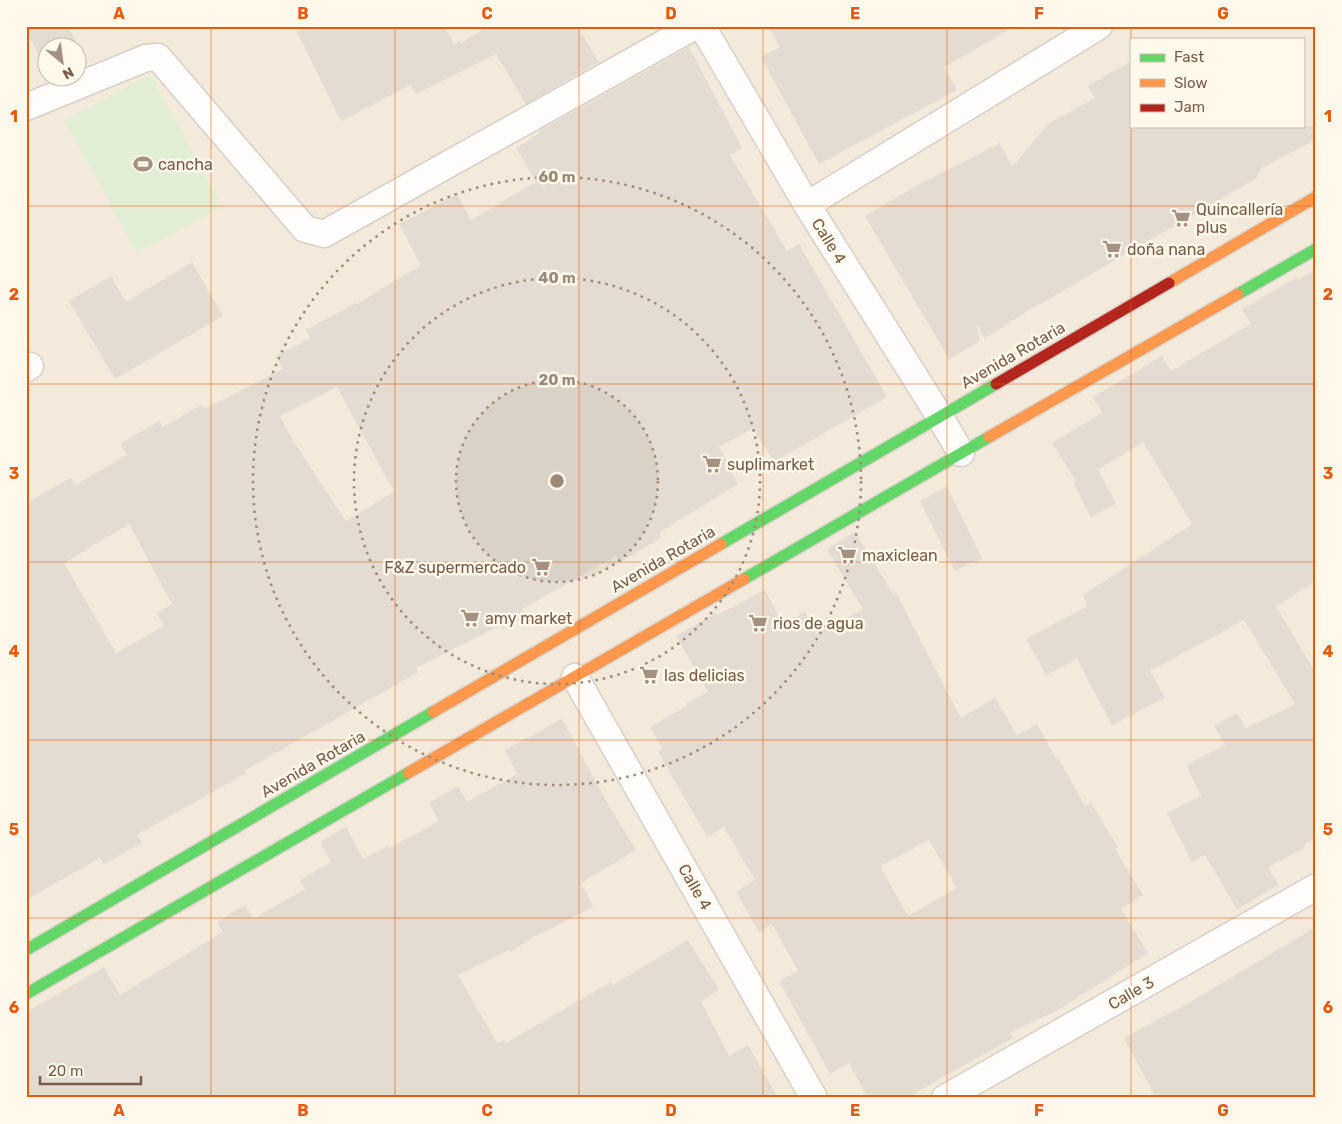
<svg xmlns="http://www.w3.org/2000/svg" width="1342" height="1124" font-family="Rubik,sans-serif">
  <rect width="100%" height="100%" fill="#f7f3eb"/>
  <path fill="#f3eadb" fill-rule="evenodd" d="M 26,26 L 1316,26 L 1316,1098 L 26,1098 ZM 1131,39 L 1303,39 L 1303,126 L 1131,126 ZM 48,48 L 78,48 L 78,78 L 48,78 Z"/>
  <polygon fill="#e2efd4" points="150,74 222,207 137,253 65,121"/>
  <g fill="#e4dcd2" fill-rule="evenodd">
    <polygon points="26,26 68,26 80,51 78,53 78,48 48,48 48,65 44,65 26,31"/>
    <polygon points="294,26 444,26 454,44 460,41 461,43 482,30 479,26 577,26 599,62 526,104 496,54 416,94 411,85 341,121"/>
    <polygon points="768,26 1016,26 944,67 957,90 819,164 761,57 780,47"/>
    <path d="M 689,47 L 742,148 L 730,155 L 787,251 L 799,244 L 887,397 L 774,462 L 753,428 L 719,447 L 738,484 L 660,532 L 662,537 L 619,563 L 616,556 L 522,609 L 526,616 L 503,629 L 501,625 L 416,668 L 418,672 L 244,771 L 246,773 L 137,835 L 142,843 L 104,864 L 100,858 L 26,900 L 26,503 L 71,478 L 75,485 L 127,455 L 120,444 L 159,421 L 163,427 L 201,405 L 204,409 L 283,369 L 276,356 L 310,338 L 306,330 L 356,303 L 357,304 L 421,265 L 399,224 L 457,194 L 471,220 L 536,182 L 516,148 L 540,133 L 539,131 ZM 337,387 L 394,492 L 346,521 L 295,444 L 280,416 ZM 129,524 L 172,604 L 157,613 L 164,626 L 116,653 L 64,563 Z"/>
    <polygon points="1131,61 1131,126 1316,126 1316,139 1262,168 1255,179 1028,311 985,338 976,324 980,341 949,359 865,216 918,185 1000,143 1012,167 1048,124 1095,98 1088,86"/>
    <polygon points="192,262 223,316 115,379 69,301 111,276 126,302"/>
    <polygon points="1316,269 1316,581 1276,607 1316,673 1316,838 1303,845 1305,848 1268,867 1278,885 1237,909 1205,855 1192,862 1167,813 1201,796 1186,765 1225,745 1214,726 1237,713 1246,728 1295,704 1244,620 1150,671 1165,698 1112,725 1077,659 1046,675 1026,639 1088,606 1083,595 1192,524 1143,442 1096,471 1098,470 1116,504 1091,517 1073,483 1076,481 1052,443 1102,413 1093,397 1162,356 1171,371 1251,324 1242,309 1296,278 1298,280"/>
    <polygon points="947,487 982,558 955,571 920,501"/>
    <path d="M 855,532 L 893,594 L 896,593 L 961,718 L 995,698 L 1017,735 L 1037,724 L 1057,760 L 1059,759 L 1085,806 L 1091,803 L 1118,847 L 1115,849 L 1143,895 L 1121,909 L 1148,953 L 1058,1010 L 1010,1033 L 1013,1038 L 906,1098 L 868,1098 L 849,1063 L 830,1074 L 779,981 L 798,971 L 772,924 L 759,932 L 736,892 L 755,880 L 724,827 L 707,837 L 658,752 L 663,749 L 650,727 L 687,706 L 686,704 L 708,692 L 676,636 L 716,613 L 717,615 L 765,590 L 783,624 L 805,612 L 816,634 L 863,609 L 827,549 ZM 929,840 L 957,888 L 908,916 L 880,866 Z"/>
    <polygon points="562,719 609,806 636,850 581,883 593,907 534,937 510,952 509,950 458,975 497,1043 504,1040 506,1043 611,982 613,985 688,940 719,990 701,1001 729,1056 748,1045 778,1098 26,1098 26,1010 34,1008 104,967 120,995 223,932 217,922 245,905 253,919 305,889 300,880 331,862 320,842 346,827 363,859 388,846 389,848 439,821 429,803 458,786 467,802 517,774 505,750"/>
    <polygon points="1316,927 1316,1098 1156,1098 1124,1038 1197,998"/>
  </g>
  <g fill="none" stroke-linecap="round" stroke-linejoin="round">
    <g stroke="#d7d0c9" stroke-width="29">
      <g id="street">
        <polyline points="702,26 807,205 940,417 961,453"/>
        <polyline points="26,107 146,58 158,57 305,229 324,234 695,26"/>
        <polyline points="807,205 1099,26"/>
        <polyline points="26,368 30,366"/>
        <polyline points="575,677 814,1098"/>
        <polyline points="945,1098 1316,887"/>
      </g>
    </g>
    <g stroke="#d7d0c7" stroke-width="14">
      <g id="fast">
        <polyline points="1238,294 1316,249"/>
        <polyline points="721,544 996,384"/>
        <polyline points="744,579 989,437"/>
        <polyline points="26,950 433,712"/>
        <polyline points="26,994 408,773"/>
      </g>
    </g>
    <g stroke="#d7d0c7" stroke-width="14">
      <g id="slow">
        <polyline points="1169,283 1316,197"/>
        <polyline points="989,437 1238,294"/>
        <polyline points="433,712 721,544"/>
        <polyline points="408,773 744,579"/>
      </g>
    </g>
    <g stroke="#d7d0c7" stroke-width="14">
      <polyline id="jam" points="996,384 1169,283"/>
    </g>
    <use href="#street" stroke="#fefdfc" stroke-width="26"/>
    <use href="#fast" stroke="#63d668" stroke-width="11"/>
    <use href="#slow" stroke="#ff974d" stroke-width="11"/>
    <use href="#jam" stroke="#b3261e" stroke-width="11"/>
  </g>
  <path fill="none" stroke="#e8590c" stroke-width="1" stroke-opacity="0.55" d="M 211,26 L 211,1098M 395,26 L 395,1098M 579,26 L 579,1098M 763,26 L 763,1098M 947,26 L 947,1098M 1131,26 L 1131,1098M 26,206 L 1316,206M 26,384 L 1316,384M 26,562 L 1316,562M 26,740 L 1316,740M 26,918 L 1316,918"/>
  <circle cx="557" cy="481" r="101" fill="#9d8978" fill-opacity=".12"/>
  <g fill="none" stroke="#9d8978" stroke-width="2.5" stroke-dasharray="2.5 5">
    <circle cx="557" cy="481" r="101"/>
    <circle cx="557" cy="481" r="203"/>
    <circle cx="557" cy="481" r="304"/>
  </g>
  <defs>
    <g id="stadium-bare" transform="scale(1.5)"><path d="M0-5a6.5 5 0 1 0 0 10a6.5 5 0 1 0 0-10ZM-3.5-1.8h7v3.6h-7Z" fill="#a49181" stroke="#fff9ec" stroke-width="2.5" paint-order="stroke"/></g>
    <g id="supermarket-bare" transform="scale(1.5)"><path d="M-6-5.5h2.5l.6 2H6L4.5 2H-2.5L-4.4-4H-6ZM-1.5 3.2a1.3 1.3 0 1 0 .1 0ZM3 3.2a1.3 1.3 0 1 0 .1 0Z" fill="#a49181" stroke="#fff9ec" stroke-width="2.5" paint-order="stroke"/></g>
  </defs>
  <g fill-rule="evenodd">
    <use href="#stadium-bare" x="143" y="164"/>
    <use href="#supermarket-bare" x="1181" y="218"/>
    <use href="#supermarket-bare" x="1112" y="249"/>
    <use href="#supermarket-bare" x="712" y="464"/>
    <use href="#supermarket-bare" x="847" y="555"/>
    <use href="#supermarket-bare" x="541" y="567"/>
    <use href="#supermarket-bare" x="470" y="618"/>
    <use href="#supermarket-bare" x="758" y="623"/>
    <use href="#supermarket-bare" x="649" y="675"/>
  </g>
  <g text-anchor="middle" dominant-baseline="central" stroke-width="5" stroke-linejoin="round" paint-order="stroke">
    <g font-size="16" fill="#785c48" stroke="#fff9ec" text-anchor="start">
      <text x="158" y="164">cancha</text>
      <text x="1196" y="209">Quincallería<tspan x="1196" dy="18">plus</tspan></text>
      <text x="1127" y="249">doña nana</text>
      <text x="727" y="464">suplimarket</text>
      <text x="862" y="555">maxiclean</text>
      <text x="526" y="567" text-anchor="end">F&amp;Z supermercado</text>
      <text x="485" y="618">amy market</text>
      <text x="773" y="623">rios de agua</text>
      <text x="664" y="675">las delicias</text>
    </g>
    <g font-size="16" fill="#785c48" stroke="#fff9ec">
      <text transform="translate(829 241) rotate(58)">Calle 4</text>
      <text transform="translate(1013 355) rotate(-30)">Avenida Rotaria</text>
      <text transform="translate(663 559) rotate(-30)">Avenida Rotaria</text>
      <text transform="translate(313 764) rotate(-30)">Avenida Rotaria</text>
      <text transform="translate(695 887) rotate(60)">Calle 4</text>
      <text transform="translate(1131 993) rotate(-30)">Calle 3</text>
    </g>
  </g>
  <circle cx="557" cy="481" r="8" fill="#9d8978" stroke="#fff9ec" stroke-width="2.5"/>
  <g font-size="15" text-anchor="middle" font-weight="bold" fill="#9d8978" stroke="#fff9ec" stroke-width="5" stroke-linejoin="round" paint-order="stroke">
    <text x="557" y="182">60 m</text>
    <text x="557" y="283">40 m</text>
    <text x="557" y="385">20 m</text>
  </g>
  <rect width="1342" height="1124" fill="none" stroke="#fff9ec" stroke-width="55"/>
  <rect x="1130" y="38" width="175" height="90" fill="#fff9ec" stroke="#c9baaa"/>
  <rect x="1140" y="54" width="25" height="8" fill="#63d668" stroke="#c9baaa"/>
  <text x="1174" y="62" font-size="15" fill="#785c48">Fast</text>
  <rect x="1140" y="79" width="25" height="8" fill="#ff974d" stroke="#c9baaa"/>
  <text x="1174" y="88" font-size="15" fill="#785c48">Slow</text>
  <rect x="1140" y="104" width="25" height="8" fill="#b3261e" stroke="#c9baaa"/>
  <text x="1174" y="112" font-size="15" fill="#785c48">Jam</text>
  <g transform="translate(62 62) rotate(151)"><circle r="24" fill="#fff9ec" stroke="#c9baaa"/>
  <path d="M0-4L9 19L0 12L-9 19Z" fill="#a49181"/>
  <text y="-8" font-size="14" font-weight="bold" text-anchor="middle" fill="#785c48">N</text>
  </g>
  <path d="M40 1076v8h101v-8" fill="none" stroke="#785c48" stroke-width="2.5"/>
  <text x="48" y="1076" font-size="15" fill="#785c48" stroke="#fff9ec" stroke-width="4" paint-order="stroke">20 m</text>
  <rect x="28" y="28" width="1286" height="1068" fill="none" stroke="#e8590c" stroke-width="2"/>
  <g font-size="16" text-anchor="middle" font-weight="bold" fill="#e8590c">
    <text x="119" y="19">A</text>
    <text x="303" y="19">B</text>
    <text x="487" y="19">C</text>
    <text x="671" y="19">D</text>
    <text x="855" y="19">E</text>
    <text x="1039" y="19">F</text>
    <text x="1223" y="19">G</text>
    <text x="14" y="122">1</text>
    <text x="1328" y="122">1</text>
    <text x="14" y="300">2</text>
    <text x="1328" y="300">2</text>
    <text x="14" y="479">3</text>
    <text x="1328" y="479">3</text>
    <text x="14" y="657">4</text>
    <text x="1328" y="657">4</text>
    <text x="14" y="835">5</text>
    <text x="1328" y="835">5</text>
    <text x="14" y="1013">6</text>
    <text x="1328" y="1013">6</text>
    <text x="119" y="1116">A</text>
    <text x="303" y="1116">B</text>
    <text x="487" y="1116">C</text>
    <text x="671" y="1116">D</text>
    <text x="855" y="1116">E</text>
    <text x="1039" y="1116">F</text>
    <text x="1223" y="1116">G</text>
  </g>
</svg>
